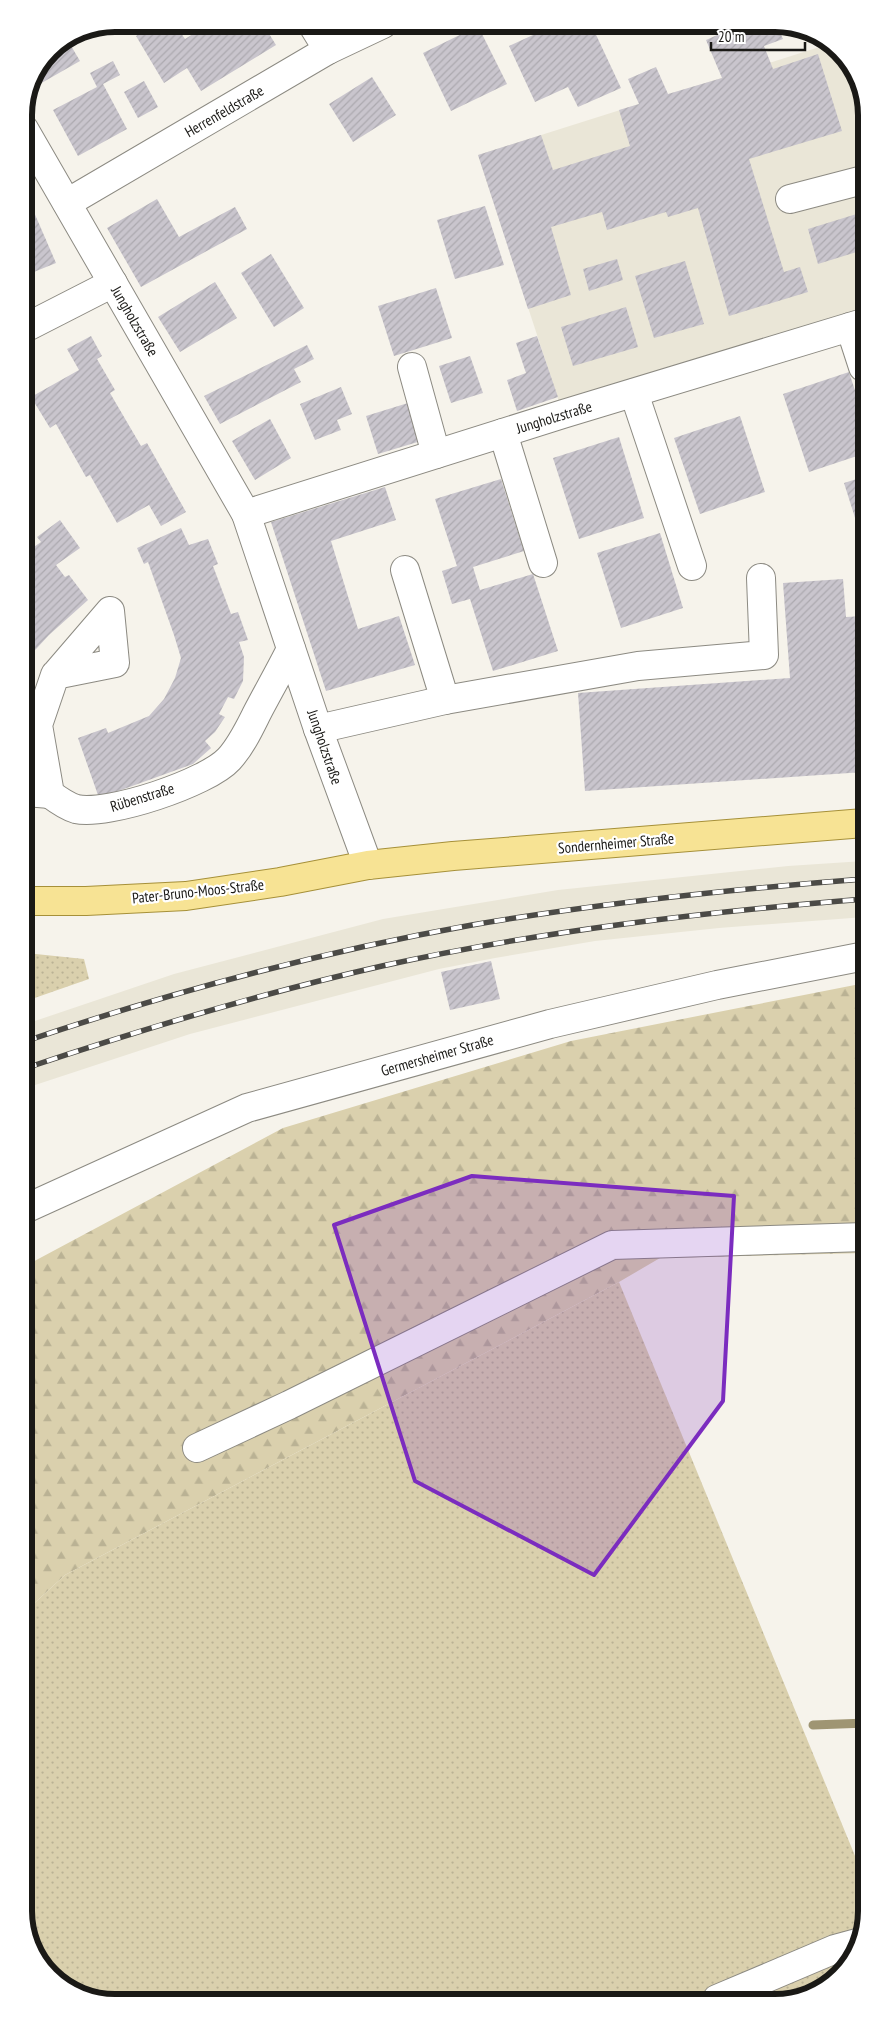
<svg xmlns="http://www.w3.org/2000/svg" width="891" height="2027" font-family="'PT Sans Narrow',sans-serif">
  <defs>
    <pattern id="forest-firs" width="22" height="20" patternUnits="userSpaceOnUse" patternTransform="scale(1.25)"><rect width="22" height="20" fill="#dad0ad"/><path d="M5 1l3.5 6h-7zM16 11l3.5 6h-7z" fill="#bab294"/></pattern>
    <pattern id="park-dots" width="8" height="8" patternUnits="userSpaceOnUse" patternTransform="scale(1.25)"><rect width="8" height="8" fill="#dad0ad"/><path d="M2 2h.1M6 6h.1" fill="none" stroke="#bab294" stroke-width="1.8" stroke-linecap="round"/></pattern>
    <pattern id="building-hatch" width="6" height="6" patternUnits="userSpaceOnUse" patternTransform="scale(1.25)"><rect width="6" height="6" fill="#c9c5cd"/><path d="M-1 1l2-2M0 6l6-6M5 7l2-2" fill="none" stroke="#aca9af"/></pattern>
  </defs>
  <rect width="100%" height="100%" fill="#f6f3eb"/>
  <g fill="#eae6d7">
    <polygon points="832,43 862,85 863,323 563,414 478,155"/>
    <polygon points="864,861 865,917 719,928 595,941 495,958 439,969 190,1034 26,1088 26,1024 174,974 383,919 558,890 788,866"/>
  </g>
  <polygon fill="url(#forest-firs)" points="865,983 865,1253 660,1258 619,1282 65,1575 28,1609 27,1265 283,1128 571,1041"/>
  <g fill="url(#park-dots)">
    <polygon points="26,953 84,959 89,979 26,1001"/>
    <polygon points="619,1282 867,1885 867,1912 849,1967 806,1998 109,2003 59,1984 29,1942 28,1609 65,1575"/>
  </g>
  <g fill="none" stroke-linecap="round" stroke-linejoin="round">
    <polyline stroke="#9f9573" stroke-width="9" points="813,1725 867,1723"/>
  </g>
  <g fill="url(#building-hatch)">
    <polygon points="156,24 175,24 185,39 209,24 263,24 276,45 201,91 187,68 164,83 136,36"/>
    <polygon points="557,24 591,24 621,88 578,107 568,87 535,102 509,46"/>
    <polygon points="742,24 776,24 783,39 764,46 773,69 818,54 842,131 749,159 784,272 800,267 808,292 729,316 698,208 668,217 666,212 607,230 602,212 551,227 571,295 528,309 478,155 541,135 553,170 630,146 619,110 639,104 628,79 656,67 668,94 722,78 706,40"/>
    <polygon points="478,26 507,84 451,111 423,53"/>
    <polygon points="67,39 80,61 38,85 37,81 51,50"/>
    <polygon points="113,61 120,75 103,84 127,129 78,156 53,110 97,87 90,73"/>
    <polygon points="372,77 396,115 353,142 329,104"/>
    <polygon points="144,81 158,107 138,118 124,92"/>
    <polygon points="27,196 56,263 24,276 24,197"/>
    <polygon points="157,199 179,237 235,207 247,229 141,287 107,228"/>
    <polygon points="485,206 504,265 455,279 437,220"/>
    <polygon points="863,212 863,250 818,264 808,229"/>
    <polygon points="271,254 304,308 274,327 241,273"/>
    <polygon points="617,259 623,280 589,291 583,269"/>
    <polygon points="685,261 704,324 654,338 635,276"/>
    <polygon points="215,282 237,318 180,352 158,317"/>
    <polygon points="436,288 452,338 394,356 378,306"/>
    <polygon points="626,307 638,347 573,366 561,327"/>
    <polygon points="91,336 102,356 97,359 115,390 110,393 141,446 147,443 186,512 161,526 149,505 117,523 90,475 86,477 56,424 50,428 31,397 79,370 67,349"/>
    <polygon points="537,336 558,397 517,411 507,380 526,373 516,343"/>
    <polygon points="307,345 314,359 294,369 301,382 220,424 204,396"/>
    <polygon points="470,356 483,393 451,403 439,366"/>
    <polygon points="849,372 863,415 863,454 809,472 783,394"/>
    <polygon points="341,387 352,414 337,420 341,430 315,440 300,404"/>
    <polygon points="408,403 421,441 378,454 366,416"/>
    <polygon points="740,416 765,492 700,514 674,438"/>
    <polygon points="270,419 291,458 255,480 232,441"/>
    <polygon points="619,437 644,518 579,539 553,458"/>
    <polygon points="863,477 864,543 863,543 844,483"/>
    <polygon points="501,479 524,551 473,567 480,590 533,574 558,651 493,671 470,599 452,604 442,571 457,566 435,499"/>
    <polygon points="385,487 396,520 331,541 358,629 399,616 415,665 326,691 271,522"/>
    <polygon points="60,520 80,548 56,565 65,577 69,575 88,600 49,635 25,661 25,553 41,542 37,537"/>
    <polygon points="181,528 189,545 208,539 218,564 213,566 231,614 238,612 248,640 239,642 244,657 243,681 234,699 228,697 219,714 225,717 215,732 205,741 211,748 193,764 99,798 78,738 106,728 108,733 149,716 164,699 175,678 181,658 174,635 148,562 144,564 137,548"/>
    <polygon points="660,533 683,608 621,628 597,553"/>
    <polygon points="843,579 846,617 864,616 864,772 585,791 578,693 790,678 783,583"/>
    <polygon points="491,961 500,999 450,1010 441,972"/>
  </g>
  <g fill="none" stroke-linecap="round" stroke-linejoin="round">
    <g stroke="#8c8a82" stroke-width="30">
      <g id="minor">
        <polyline points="312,24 328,50"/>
        <polyline points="24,129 246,514 318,729 368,865"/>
        <polyline points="790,199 863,180"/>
        <polyline points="67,203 328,50 383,24"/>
        <polyline points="850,327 863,367"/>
        <polyline points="25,328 113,283"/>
        <polyline points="412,367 436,454"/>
        <polyline points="634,393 692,566"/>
        <polyline points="503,433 543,563"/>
        <polyline points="246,514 563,414 863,323"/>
        <polyline points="405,570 445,700"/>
        <path d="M 55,675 L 110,611 L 115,663 L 55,675 L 38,725 L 50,794 C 58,800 66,806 76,809 C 108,816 207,783 229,759 C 241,746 249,729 257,713 C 268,692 280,671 291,649"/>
        <polyline points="318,729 445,700 638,666 764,655 761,578"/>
        <polyline points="26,792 50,794"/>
        <polyline points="27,1208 247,1108 550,1024 717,985 865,956"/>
        <polyline points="197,1448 289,1405 612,1245 865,1237"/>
        <polyline points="717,1999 835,1949 857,1943"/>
      </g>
    </g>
    <g stroke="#a69039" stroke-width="30">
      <polyline id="major" points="26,901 86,901 186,896 280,882 368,865 453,856 864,823"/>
    </g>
    <use href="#minor" stroke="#fff" stroke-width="28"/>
    <use href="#major" stroke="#f7e394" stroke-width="28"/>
    <g stroke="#4b4a46" stroke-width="5.5">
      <g id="rail">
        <path d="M 26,1041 C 172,992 320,952 472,925 C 601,903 733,889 864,879"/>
        <path d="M 26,1068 C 143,1029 262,993 382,966 C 541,931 703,912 865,899"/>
      </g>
    </g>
    <use href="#rail" stroke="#fff" stroke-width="4" stroke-dasharray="11" stroke-linecap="butt"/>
  </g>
  <path fill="#7b2cbf" fill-opacity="0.2" stroke="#7b2cbf" stroke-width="4" stroke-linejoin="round" d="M 472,1176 L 734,1196 L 723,1401 L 594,1575 L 415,1481 L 334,1225 Z"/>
  <g text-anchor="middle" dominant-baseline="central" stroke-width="4.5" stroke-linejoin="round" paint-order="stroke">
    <g font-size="15" fill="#1a1916" stroke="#fff">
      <text transform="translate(224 111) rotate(-30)">Herrenfeldstraße</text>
      <text transform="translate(135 321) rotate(60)">Jungholzstraße</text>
      <text transform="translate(554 417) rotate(-17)">Jungholzstraße</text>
      <text transform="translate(325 747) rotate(71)">Jungholzstraße</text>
      <text transform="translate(142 797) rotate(-17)">Rübenstraße</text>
      <text transform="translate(616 843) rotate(-5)">Sondernheimer Straße</text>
      <text transform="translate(198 891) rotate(-6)">Pater-Bruno-Moos-Straße</text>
      <text transform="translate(437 1055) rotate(-16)">Germersheimer Straße</text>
    </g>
  </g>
  <path d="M0 0H891V2027H0ZM115 32H775A83 83 0 0 1 858 115V1911A83 83 0 0 1 775 1994H115A83 83 0 0 1 32 1911V115A83 83 0 0 1 115 32Z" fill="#fff" fill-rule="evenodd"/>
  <path fill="none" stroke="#1a1916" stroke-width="6" d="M115 32H775A83 83 0 0 1 858 115V1911A83 83 0 0 1 775 1994H115A83 83 0 0 1 32 1911V115A83 83 0 0 1 115 32Z"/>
  <path d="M711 42v8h94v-8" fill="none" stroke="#1a1916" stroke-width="2.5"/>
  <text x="718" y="42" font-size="15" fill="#1a1916" stroke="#ffffff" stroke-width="4" paint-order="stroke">20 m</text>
</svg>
